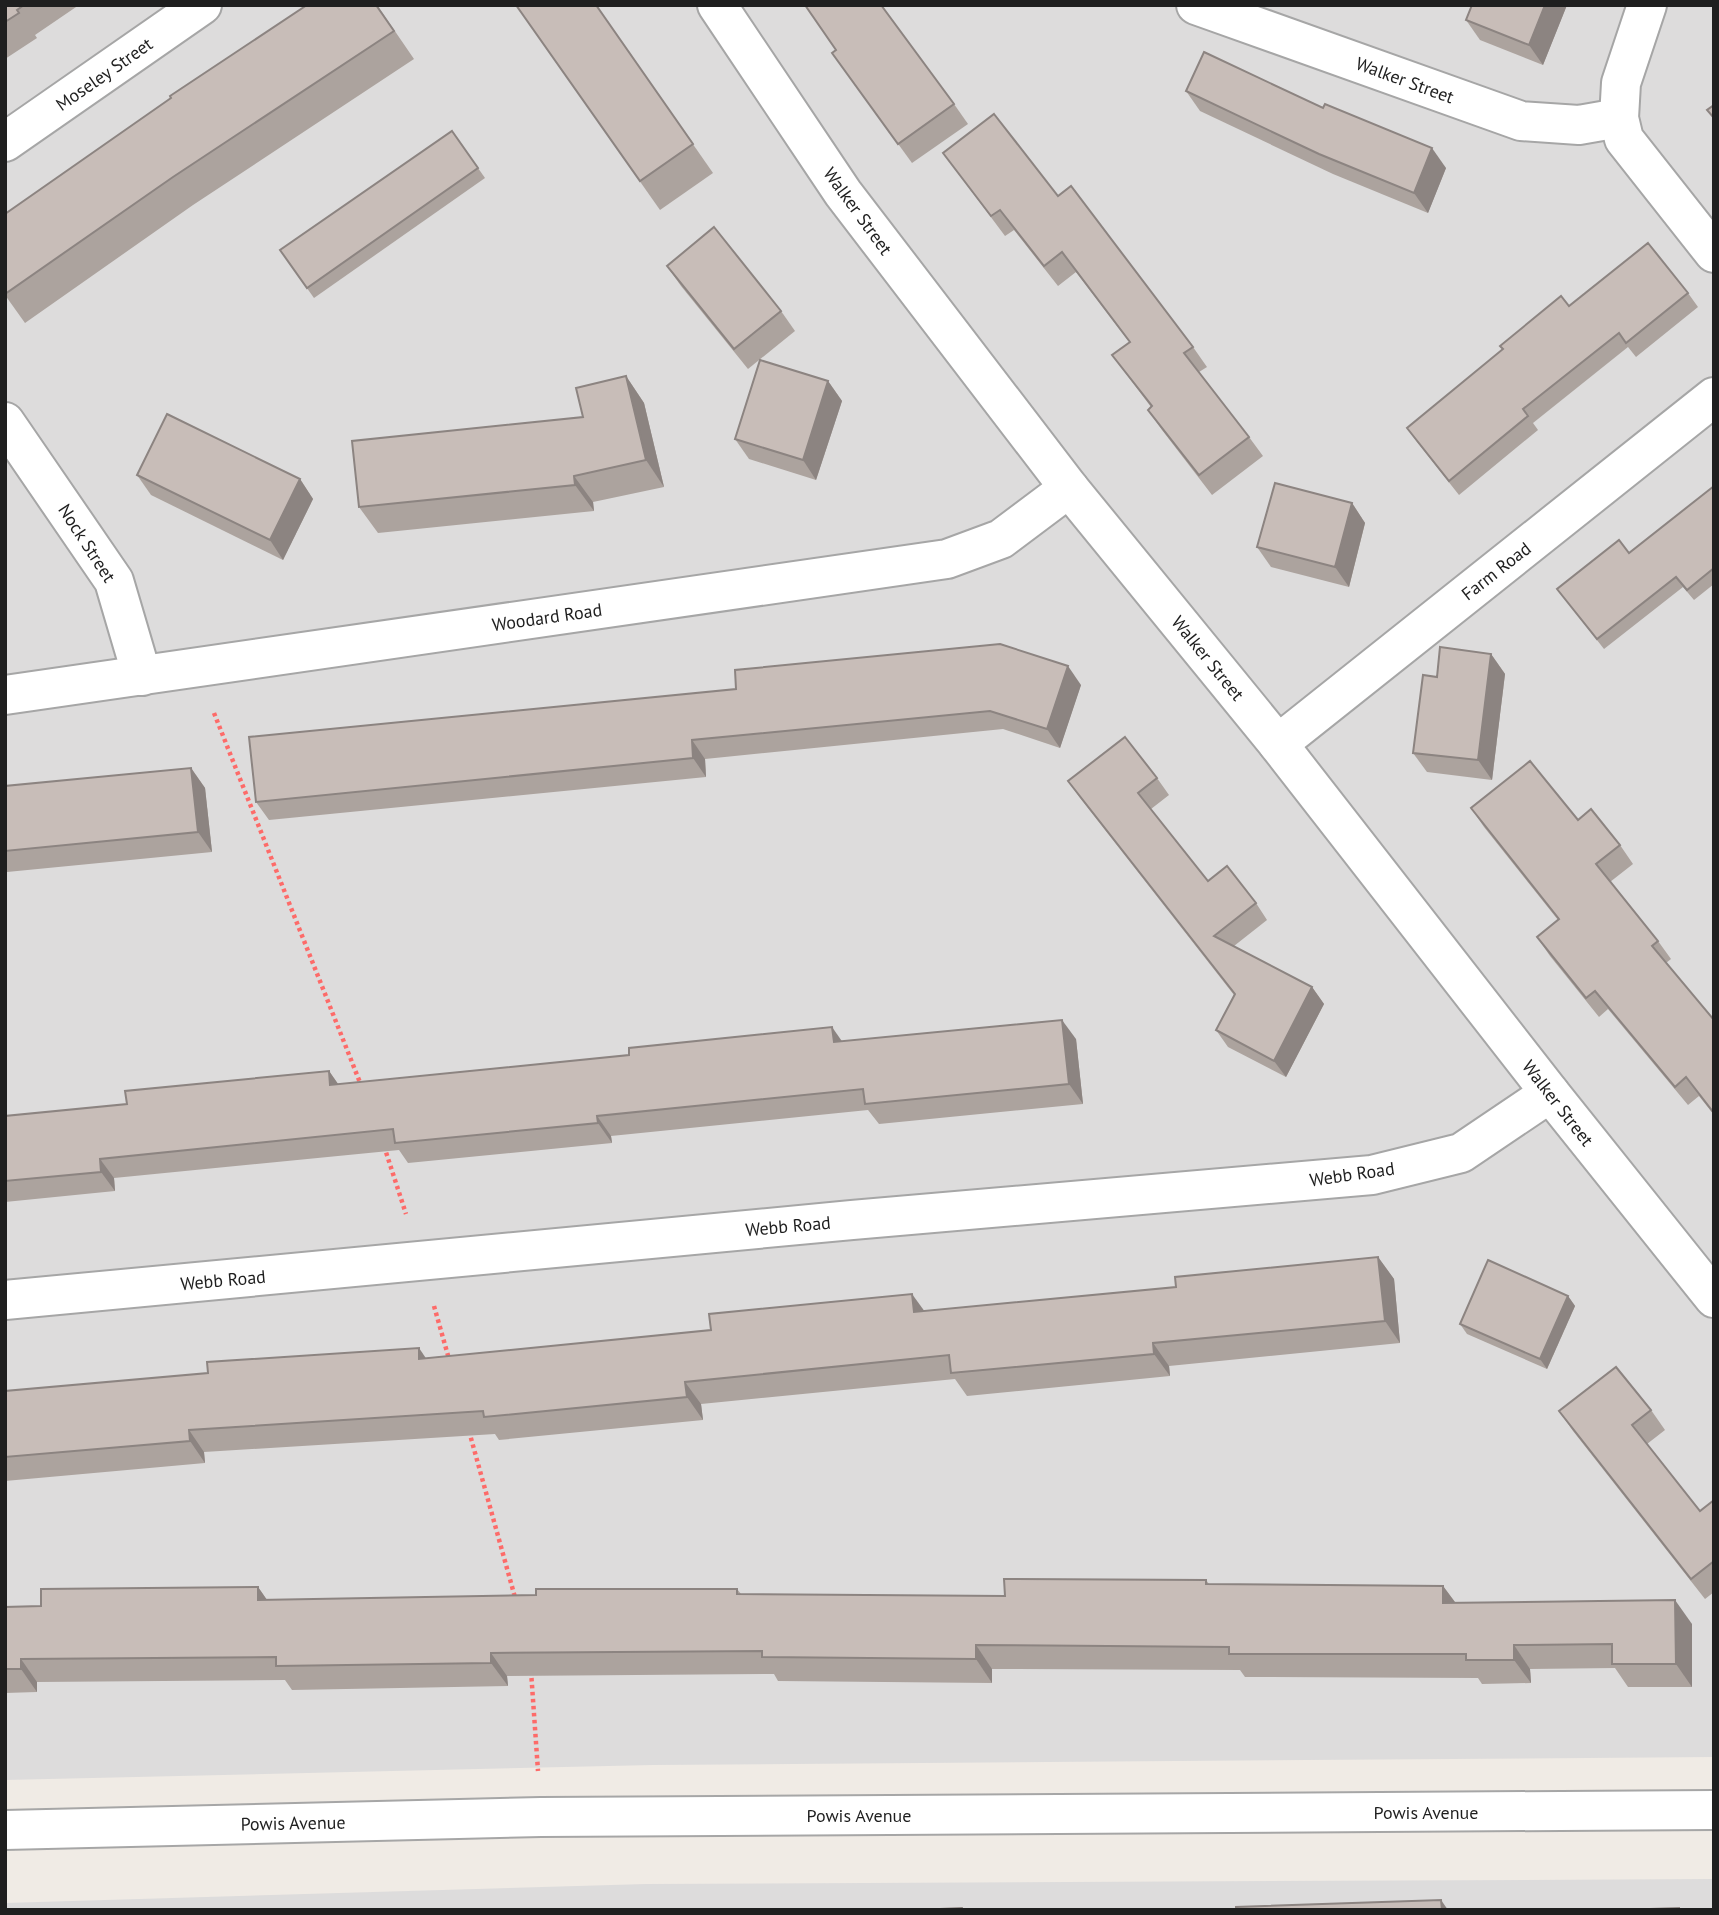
<svg xmlns="http://www.w3.org/2000/svg" width="1719" height="1915" font-family="'PT Sans',sans-serif">
  <rect width="100%" height="100%" fill="#f0ebe5"/>
  <g fill="#dddcdc">
    <polygon points="5,5 1714,5 1714,1757 653,1765 5,1780"/>
    <polygon points="1714,1879 1714,1910 5,1910 5,1903 646,1884"/>
  </g>
  <g fill="none" stroke-linecap="round" stroke-linejoin="round">
    <g stroke="#a6a6a6" stroke-width="42">
      <g id="street">
        <polyline points="717,5 843,193 1069,488 1278,744 1550,1093 1714,1298"/>
        <polyline points="1196,5 1521,121 1579,125 1619,118"/>
        <polyline points="1647,5 1621,83 1619,118 1624,139 1714,253"/>
        <polyline points="5,142 202,5"/>
        <polyline points="5,422 114,581 142,676"/>
        <polyline points="5,695 947,559 1001,539 1069,488"/>
        <polyline points="1278,744 1714,397"/>
        <polyline points="5,1300 852,1220 1372,1175 1461,1153 1550,1093"/>
        <polyline points="5,1830 541,1817 1714,1810"/>
      </g>
    </g>
    <g stroke="#fd6b69" stroke-width="4.5" stroke-dasharray="3.5 3.5" stroke-linecap="butt">
      <polyline points="214,713 361,1085"/>
      <polyline points="384,1146 406,1214"/>
      <polyline points="434,1306 449,1359"/>
      <polyline points="469,1431 516,1601"/>
      <polyline points="531,1671 538,1771"/>
    </g>
    <use href="#street" stroke="#fff" stroke-width="38"/>
  </g>
  <g fill="#aca39e">
    <polygon points="5,5 79,5 35,35 37,38 5,59"/>
    <polygon points="377,5 414,59 193,205 25,323 5,295"/>
    <polygon points="516,5 596,5 713,173 660,210"/>
    <polygon points="1567,5 1543,65 1480,40 1466,20"/>
    <polygon points="836,50 954,104 968,124 912,163 832,53"/>
    <polygon points="1186,91 1446,168 1428,213 1333,174 1200,111"/>
    <polygon points="452,131 485,178 314,298 280,250"/>
    <polygon points="943,153 1058,196 1193,347 1207,367 1199,372 1249,437 1263,456 1212,495 1162,430 1148,410 1151,407 1112,355 1130,343 1076,272 1058,286 1014,230 1005,236"/>
    <polygon points="667,266 781,311 795,331 748,369 681,286"/>
    <polygon points="1688,293 1698,307 1636,357 1628,347 1533,423 1538,430 1459,495 1417,442 1407,428 1569,306"/>
    <polygon points="626,376 644,403 664,487 593,502 594,511 378,533 359,507 583,417"/>
    <polygon points="828,381 842,401 816,480 749,459 735,439"/>
    <polygon points="137,475 300,479 313,499 283,560 151,495"/>
    <polygon points="1714,486 1714,584 1694,600 1683,587 1604,649 1557,589 1629,553"/>
    <polygon points="1352,503 1365,523 1349,587 1271,567 1257,547"/>
    <polygon points="1491,654 1505,674 1492,780 1427,772 1413,753 1437,677"/>
    <polygon points="1081,685 1060,748 1003,729 705,759 706,777 269,820 256,802"/>
    <polygon points="191,768 205,788 212,852 7,872 5,869 5,786"/>
    <polygon points="1157,778 1169,795 1151,809 1208,881 1256,903 1267,920 1234,946 1312,987 1324,1004 1286,1077 1228,1047 1216,1030 1234,995 1080,798 1068,781"/>
    <polygon points="1471,808 1578,820 1620,845 1633,864 1610,882 1658,941 1671,959 1666,963 1714,1020 1714,1115 1699,1096 1688,1105 1608,1009 1599,1017 1550,956 1537,937 1558,920 1484,827"/>
    <polygon points="1076,1039 1083,1104 879,1124 868,1110 611,1136 612,1143 408,1163 399,1150 114,1178 115,1191 5,1202 5,1116 127,1104 329,1071 338,1084 842,1041"/>
    <polygon points="1378,1257 1394,1279 1400,1343 1169,1366 1170,1376 967,1396 955,1379 701,1404 703,1420 499,1440 495,1434 204,1452 205,1463 5,1481 5,1391 426,1358 1176,1287"/>
    <polygon points="1568,1296 1575,1306 1547,1369 1467,1334 1460,1324"/>
    <polygon points="1651,1410 1665,1430 1647,1444 1700,1511 1714,1500 1714,1592 1705,1599 1573,1431 1559,1411"/>
    <polygon points="1206,1580 1209,1584 1443,1586 1455,1602 1692,1624 1692,1687 1628,1687 1615,1668 1530,1669 1531,1683 1482,1684 1478,1678 1245,1677 1240,1670 992,1669 992,1683 778,1681 774,1674 507,1676 508,1686 292,1690 285,1680 37,1682 37,1692 5,1693 5,1607 41,1606 258,1587 267,1600 536,1595 737,1589 741,1594 1005,1596"/>
  </g>
  <g fill="#8c8481">
    <polygon points="1545,5 1567,5 1543,65 1529,45"/>
    <polygon points="1432,148 1446,168 1428,213 1414,193"/>
    <polygon points="626,376 644,403 664,487 646,460"/>
    <polygon points="828,381 842,401 816,480 803,460"/>
    <polygon points="574,476 593,502 594,511 575,485"/>
    <polygon points="300,479 313,499 283,560 270,540"/>
    <polygon points="1352,503 1365,523 1349,587 1335,567"/>
    <polygon points="1491,654 1505,674 1492,780 1478,760"/>
    <polygon points="1068,666 1081,685 1060,748 1047,729"/>
    <polygon points="692,740 705,759 706,777 693,758"/>
    <polygon points="191,768 205,788 212,852 198,832"/>
    <polygon points="1312,987 1324,1004 1286,1077 1274,1061"/>
    <polygon points="1062,1020 1076,1039 1083,1104 1069,1084"/>
    <polygon points="832,1027 846,1047 834,1042"/>
    <polygon points="329,1071 343,1091 330,1085"/>
    <polygon points="597,1116 611,1136 612,1143 598,1123"/>
    <polygon points="100,1159 114,1178 115,1191 101,1172"/>
    <polygon points="1378,1257 1394,1279 1400,1343 1385,1321"/>
    <polygon points="912,1294 928,1316 914,1312"/>
    <polygon points="1568,1296 1575,1306 1547,1369 1540,1359"/>
    <polygon points="1153,1343 1169,1366 1170,1376 1154,1354"/>
    <polygon points="419,1348 434,1370 419,1359"/>
    <polygon points="685,1382 701,1404 703,1420 687,1397"/>
    <polygon points="189,1430 204,1452 205,1463 190,1441"/>
    <polygon points="1443,1586 1460,1609 1443,1603"/>
    <polygon points="258,1587 274,1610 258,1600"/>
    <polygon points="1675,1600 1692,1624 1692,1687 1676,1664"/>
    <polygon points="976,1645 992,1669 992,1683 976,1659"/>
    <polygon points="1514,1645 1530,1669 1531,1683 1514,1660"/>
    <polygon points="491,1653 507,1676 508,1686 491,1663"/>
    <polygon points="21,1659 37,1682 37,1692 21,1669"/>
    <polygon points="1441,1900 1448,1910 1442,1910"/>
  </g>
  <g fill="#c8bdb8" stroke="#8c8481" stroke-width="2">
    <polygon points="5,5 24,5 17,10 19,13 5,22"/>
    <polygon points="307,5 376,5 394,31 173,177 5,294 5,214 171,98 170,96"/>
    <polygon points="516,5 596,5 693,144 640,181"/>
    <polygon points="805,5 881,5 954,104 898,144 832,53 836,50"/>
    <polygon points="1472,5 1545,5 1529,45 1466,20"/>
    <polygon points="1204,52 1323,108 1325,104 1432,148 1414,193 1319,154 1186,91"/>
    <polygon points="1714,105 1714,118 1707,110"/>
    <polygon points="994,114 1058,196 1071,186 1193,347 1184,353 1249,437 1199,475 1148,410 1152,406 1112,355 1130,342 1062,252 1044,266 1000,210 991,216 943,153"/>
    <polygon points="452,131 478,168 307,288 280,250"/>
    <polygon points="714,227 781,311 734,349 667,266"/>
    <polygon points="1648,243 1688,293 1626,343 1619,333 1523,409 1528,416 1449,481 1407,428 1503,349 1500,346 1561,296 1569,306"/>
    <polygon points="760,360 828,381 803,460 735,439"/>
    <polygon points="626,376 646,460 574,476 575,485 359,507 352,441 583,417 576,388"/>
    <polygon points="167,414 300,479 270,540 137,475"/>
    <polygon points="1275,483 1352,503 1335,567 1257,547"/>
    <polygon points="1714,486 1714,568 1687,590 1676,577 1597,639 1557,589 1619,540 1629,553"/>
    <polygon points="1000,644 1068,666 1047,729 990,711 692,740 693,758 256,802 249,737 736,689 735,670"/>
    <polygon points="1440,647 1491,654 1478,760 1413,753 1423,675 1437,677"/>
    <polygon points="1125,737 1157,778 1138,793 1208,881 1227,866 1256,903 1214,936 1312,987 1274,1061 1216,1030 1235,994 1068,781"/>
    <polygon points="1530,761 1578,820 1591,809 1620,845 1596,864 1658,941 1652,946 1714,1020 1714,1113 1686,1077 1675,1087 1595,991 1586,998 1537,937 1559,919 1471,808"/>
    <polygon points="191,768 198,832 5,851 5,786"/>
    <polygon points="1062,1020 1069,1084 865,1104 863,1089 597,1116 598,1123 395,1143 393,1129 100,1159 101,1172 5,1181 5,1116 127,1104 125,1091 329,1071 330,1085 629,1055 629,1048 832,1027 834,1042"/>
    <polygon points="1378,1257 1385,1321 1153,1343 1154,1354 951,1373 949,1355 685,1382 687,1397 484,1417 483,1411 189,1430 190,1441 5,1457 5,1391 208,1373 207,1362 419,1348 419,1359 711,1330 709,1314 912,1294 914,1312 1176,1287 1175,1277"/>
    <polygon points="1488,1260 1568,1296 1540,1359 1460,1324"/>
    <polygon points="1616,1367 1651,1410 1632,1425 1700,1511 1714,1500 1714,1561 1691,1579 1559,1411"/>
    <polygon points="1004,1579 1206,1580 1206,1584 1443,1586 1443,1603 1675,1600 1676,1664 1612,1664 1612,1644 1514,1645 1514,1660 1466,1660 1466,1654 1229,1654 1229,1647 976,1645 976,1659 762,1657 762,1651 491,1653 491,1663 276,1666 276,1657 21,1659 21,1669 5,1669 5,1607 41,1606 41,1589 258,1587 258,1600 536,1595 536,1589 737,1589 737,1594 1005,1596"/>
    <polygon points="1441,1900 1442,1910 1236,1910 1236,1907"/>
    <polygon points="962,1908 963,1910 917,1910"/>
    <polygon points="1679,1908 1679,1910 1620,1910"/>
  </g>
  <g text-anchor="middle" dominant-baseline="central" stroke-width="5" stroke-linejoin="round" paint-order="stroke">
    <g font-size="18" fill="#1f1f1f" stroke="#fff">
      <text transform="translate(104 74) rotate(-35)">Moseley Street</text>
      <text transform="translate(1405 80) rotate(20)">Walker Street</text>
      <text transform="translate(858 211) rotate(54)">Walker Street</text>
      <text transform="translate(87 543) rotate(57)">Nock Street</text>
      <text transform="translate(1496 571) rotate(-38)">Farm Road</text>
      <text transform="translate(547 617) rotate(-8)">Woodard Road</text>
      <text transform="translate(1208 658) rotate(51)">Walker Street</text>
      <text transform="translate(1558 1103) rotate(52)">Walker Street</text>
      <text transform="translate(1352 1174) rotate(-8)">Webb Road</text>
      <text transform="translate(788 1226) rotate(-5)">Webb Road</text>
      <text transform="translate(223 1280) rotate(-5)">Webb Road</text>
      <text x="1426" y="1812">Powis Avenue</text>
      <text x="859" y="1815">Powis Avenue</text>
      <text transform="translate(293 1823) rotate(-1)">Powis Avenue</text>
    </g>
  </g>
  <rect width="1719" height="1915" fill="none" stroke="#1f1f1f" stroke-width="14"/>
</svg>
